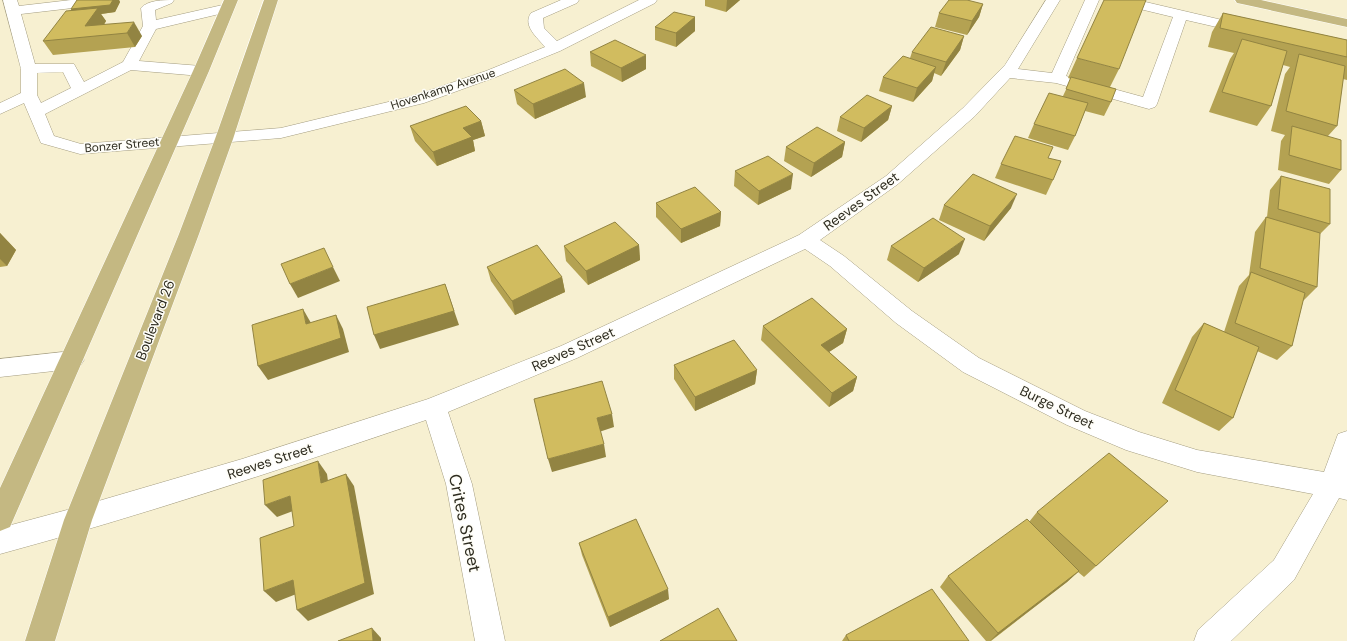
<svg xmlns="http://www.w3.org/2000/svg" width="1347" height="641" font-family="'DM Sans',sans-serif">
  <rect width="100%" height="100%" fill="#f7f0d1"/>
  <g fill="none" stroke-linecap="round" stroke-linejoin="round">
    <g stroke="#a49d81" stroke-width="1">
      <g id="minor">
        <path d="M 3,0 L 17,0 L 19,6 L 71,0 L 114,0 L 112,3 L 107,4 L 21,14 L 35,64 L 74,64 L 84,82 L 123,62 L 143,26 L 141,8 C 148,0 163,0 174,0 L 172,3 L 155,10 L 156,20 L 227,4 L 232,5 L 234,8 L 232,11 L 156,29 L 139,61 L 201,66 L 206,68 L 209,71 L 206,74 L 201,76 L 131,70 L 45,114 L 54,136 L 81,144 L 281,128 L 413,96 L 486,71 L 545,47 C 538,38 522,26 531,13 L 561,0 L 579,0 L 577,3 L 543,18 L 544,28 L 557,41 L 639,0 L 657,0 L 655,3 L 560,51 L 496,77 L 424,103 L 281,138 L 80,154 L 41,143 L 24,103 L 0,114 L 0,103 L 21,93 L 21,69 ZM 63,72 L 71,88 L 41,103 L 37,95 L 37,73 Z"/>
        <path d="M 1046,0 L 1060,0 L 1018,69 L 1052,73 L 1085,0 L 1099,0 L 1066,76 L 1143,97 L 1173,17 L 1115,3 L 1113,0 L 1137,0 L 1252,27 L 1254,30 L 1252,33 L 1247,34 L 1186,20 L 1157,104 L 1155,107 L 1149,109 L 1056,83 L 1010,78 L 975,116 L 898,184 L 820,240 L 844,256 L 912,311 L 979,358 L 1085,411 L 1139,432 L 1197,450 L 1324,472 L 1338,434 L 1347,431 L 1347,500 L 1339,498 L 1294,580 L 1231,641 L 1194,641 L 1198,630 L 1274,560 L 1313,494 L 1197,472 L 1126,450 L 1067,425 L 963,372 L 896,323 L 830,266 L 805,249 L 577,358 L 448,412 L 472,484 L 505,641 L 475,641 L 446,484 L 426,420 C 285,468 144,515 0,554 L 0,528 L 78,507 L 242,459 L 428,399 L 561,346 L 799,235 L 886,176 L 963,108 L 1005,65 Z"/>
        <polygon points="72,351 80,354 84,360 80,366 72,369 0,377 0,359"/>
      </g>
    </g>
    <g stroke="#fff" stroke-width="1">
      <g id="major">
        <polygon points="224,0 238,0 209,71 10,527 0,531 0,488 193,71"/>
        <polygon points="264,0 278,0 233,139 199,234 92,520 55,641 25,641 64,520 179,234 215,139"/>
        <polygon points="1235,0 1261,0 1347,19 1347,27 1242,4 1237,3"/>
      </g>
    </g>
    <use href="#minor" fill="#fff" fill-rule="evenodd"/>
    <use href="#major" fill="#c4b882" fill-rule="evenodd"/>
  </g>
  <g fill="#b4a252">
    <polygon points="77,0 119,0 120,2 115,12 101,14 106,21 104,25 142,36 135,47 53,55 43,41 71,10"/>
    <polygon points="705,0 740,0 726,12 705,6"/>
    <polygon points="983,4 979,17 967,35 935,27 939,13"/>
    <polygon points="1223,13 1347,40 1347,80 1343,79 1337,126 1328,136 1341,170 1329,184 1278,170 1281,141 1285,135 1271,131 1285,74 1290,67 1283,65 1271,106 1257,126 1209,112 1230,59 1234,53 1208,47 1212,32"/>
    <polygon points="695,17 695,31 676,47 655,40 655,27"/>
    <polygon points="964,36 960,50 941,76 934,73 932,81 913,102 879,91 883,77 910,58 912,52"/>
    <polygon points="590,52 646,69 622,82 591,66"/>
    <polygon points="1077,58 1119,69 1110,87 1111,102 1104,116 1085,111 1075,136 1068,150 1028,138 1034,124 1063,96 1071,79 1068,78"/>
    <polygon points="514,90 586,97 535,119 517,104"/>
    <polygon points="892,106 888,120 861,142 837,131 840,117"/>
    <polygon points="481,121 485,136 473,140 475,151 437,166 415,141 410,126"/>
    <polygon points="845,142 842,157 811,177 784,161 786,147"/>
    <polygon points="1048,158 1053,180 1046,195 995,178 1001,164"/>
    <polygon points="735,171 791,189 758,205 734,186"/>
    <polygon points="1281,176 1330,224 1319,235 1317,287 1303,301 1292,346 1277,360 1257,351 1233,418 1219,431 1162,403 1192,337 1204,323 1224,332 1239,286 1249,275 1255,232 1266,217 1267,217 1270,190"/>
    <polygon points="656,203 721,212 720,226 681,243 656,217"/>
    <polygon points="944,205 1011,208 984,241 939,220"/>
    <polygon points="0,233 16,250 7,266 0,267"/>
    <polygon points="639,245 640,260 588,285 566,261 564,246"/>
    <polygon points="891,246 959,254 918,282 887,260"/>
    <polygon points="487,267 562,277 565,292 515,315 491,281"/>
    <polygon points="763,326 847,329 843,343 829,352 857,377 853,391 829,407 761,340"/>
    <polygon points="674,365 757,370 755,384 695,411 674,379"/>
    <polygon points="1168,501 1084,577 1078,572 1067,582 991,641 986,641 940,587 948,576 1029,522 1037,512"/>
    <polygon points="579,543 669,599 610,627 582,555"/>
    <polygon points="846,635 969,641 842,641"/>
  </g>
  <g fill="#928442">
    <polygon points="113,0 119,0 120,2 115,12 101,14 106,21 96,36 75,16 71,9"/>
    <polygon points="727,0 740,0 726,12"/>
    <polygon points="983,4 979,17 967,35 972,21"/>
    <polygon points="695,17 695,31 676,47 676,33"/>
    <polygon points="134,22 142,36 135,47 127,33"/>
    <polygon points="964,36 960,50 941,76 946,62"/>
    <polygon points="646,55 646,69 622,82 621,68"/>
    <polygon points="936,67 932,81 913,102 917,88"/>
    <polygon points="584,83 586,97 535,119 533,104"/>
    <polygon points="892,106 888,120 861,142 864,128"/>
    <polygon points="481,121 485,136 473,140 475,151 437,166 433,152 463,128"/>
    <polygon points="845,142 842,157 811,177 814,163"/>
    <polygon points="793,174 791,189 758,205 759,191"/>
    <polygon points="1017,194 1011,208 984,241 990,226"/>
    <polygon points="721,212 720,226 681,243 681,229"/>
    <polygon points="0,233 16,250 7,266 0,259"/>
    <polygon points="965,239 959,254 918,282 924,268"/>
    <polygon points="639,245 640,260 588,285 586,271"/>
    <polygon points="333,267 340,281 298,298 290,284"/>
    <polygon points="562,277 565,292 515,315 512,301"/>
    <polygon points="445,284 459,325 380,349 374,335"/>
    <polygon points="303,309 311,323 306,324"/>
    <polygon points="336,315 343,329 349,352 268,380 258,366"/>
    <polygon points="847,329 843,343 818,359 821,345"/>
    <polygon points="757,370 755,384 695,411 695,397"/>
    <polygon points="857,377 853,391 829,407 832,393"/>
    <polygon points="612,414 614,427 599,432 597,418"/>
    <polygon points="604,444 606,457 552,472 548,459"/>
    <polygon points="318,461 327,474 330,495 321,483"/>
    <polygon points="346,474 354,486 374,594 308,621 297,610"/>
    <polygon points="290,496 301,508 277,517 265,505"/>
    <polygon points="1079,571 1067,582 990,641 998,633"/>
    <polygon points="293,580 304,591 276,602 264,591"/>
    <polygon points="668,589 669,599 610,627 608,617"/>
    <polygon points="372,628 381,638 381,641 373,641"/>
  </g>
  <g fill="#d1bc5f" stroke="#928442">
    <polygon points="77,0 113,0 110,5 71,9"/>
    <polygon points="949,0 967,0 983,4 972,21 939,13"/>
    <polygon points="1104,0 1146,0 1119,69 1077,58"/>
    <polygon points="98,8 85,26 134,22 127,33 43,41 66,11"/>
    <polygon points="674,12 695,17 676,33 655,27"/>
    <polygon points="1223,13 1347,40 1347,57 1220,28"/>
    <polygon points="931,27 964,36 946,62 912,52"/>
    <polygon points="1242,39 1287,51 1271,106 1222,92"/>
    <polygon points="615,40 646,55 621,68 590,52"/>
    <polygon points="1299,54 1345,66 1337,126 1286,111"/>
    <polygon points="903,56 936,67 917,88 883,77"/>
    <polygon points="565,69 584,83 533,104 514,90"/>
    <polygon points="1071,77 1116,89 1111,102 1066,89"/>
    <polygon points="1049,93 1088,103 1075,136 1034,124"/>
    <polygon points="867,95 892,106 864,128 840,117"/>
    <polygon points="466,106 481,121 463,128 472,137 433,152 410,126"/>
    <polygon points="1292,126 1341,140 1341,170 1289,155"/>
    <polygon points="817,127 845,142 814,163 786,147"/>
    <polygon points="1015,136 1053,147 1048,158 1061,161 1053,180 1001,164"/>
    <polygon points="768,156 793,174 759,191 735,171"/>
    <polygon points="973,174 1017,194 990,226 944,205"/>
    <polygon points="1281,176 1330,189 1330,224 1278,209"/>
    <polygon points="695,187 721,212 681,229 656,203"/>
    <polygon points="1266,217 1320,233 1317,287 1260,268"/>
    <polygon points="933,218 965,239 924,268 891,246"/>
    <polygon points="615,222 639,245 586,271 564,246"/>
    <polygon points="537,245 562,277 512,301 487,267"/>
    <polygon points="324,248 333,267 290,284 281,264"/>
    <polygon points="1251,272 1305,293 1292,346 1235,323"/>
    <polygon points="445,284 454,311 374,335 367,307"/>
    <polygon points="812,298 847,329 821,345 857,377 832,393 763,326"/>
    <polygon points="303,309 306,324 336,315 341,338 258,366 252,325"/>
    <polygon points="1204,323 1259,347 1233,418 1175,390"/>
    <polygon points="734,340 757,370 695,397 674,365"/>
    <polygon points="602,381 612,414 597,418 604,444 548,459 534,399"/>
    <polygon points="1109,453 1168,501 1096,566 1037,512"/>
    <polygon points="318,461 321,483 346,474 365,583 297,610 293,580 264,591 260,538 294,526 290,496 265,505 263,480"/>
    <polygon points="636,519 668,589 608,617 579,543"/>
    <polygon points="1027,519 1079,571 998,633 948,576"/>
    <polygon points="932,589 969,641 849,641 846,635"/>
    <polygon points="718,608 737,641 660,641"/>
    <polygon points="372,628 373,641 338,641"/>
  </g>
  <g text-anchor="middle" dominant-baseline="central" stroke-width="3" stroke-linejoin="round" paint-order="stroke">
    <g font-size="12" fill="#2d2b1f" stroke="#fefdf7">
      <text transform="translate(443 89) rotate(-18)">Hovenkamp Avenue</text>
      <text transform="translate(122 145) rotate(-5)">Bonzer Street</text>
    </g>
    <g font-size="14" fill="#2d2b1f" stroke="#fefdf7">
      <text transform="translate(861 201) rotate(-36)">Reeves Street</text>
      <text transform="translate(155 320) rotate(-69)">Boulevard 26</text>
      <text transform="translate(573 349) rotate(-24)">Reeves Street</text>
      <text transform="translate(1057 407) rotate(26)">Burge Street</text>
      <text transform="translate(270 461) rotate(-18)">Reeves Street</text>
    </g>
    <g font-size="17" fill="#2d2b1f" stroke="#fefdf7">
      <text transform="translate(465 523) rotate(78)">Crites Street</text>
    </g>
  </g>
</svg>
